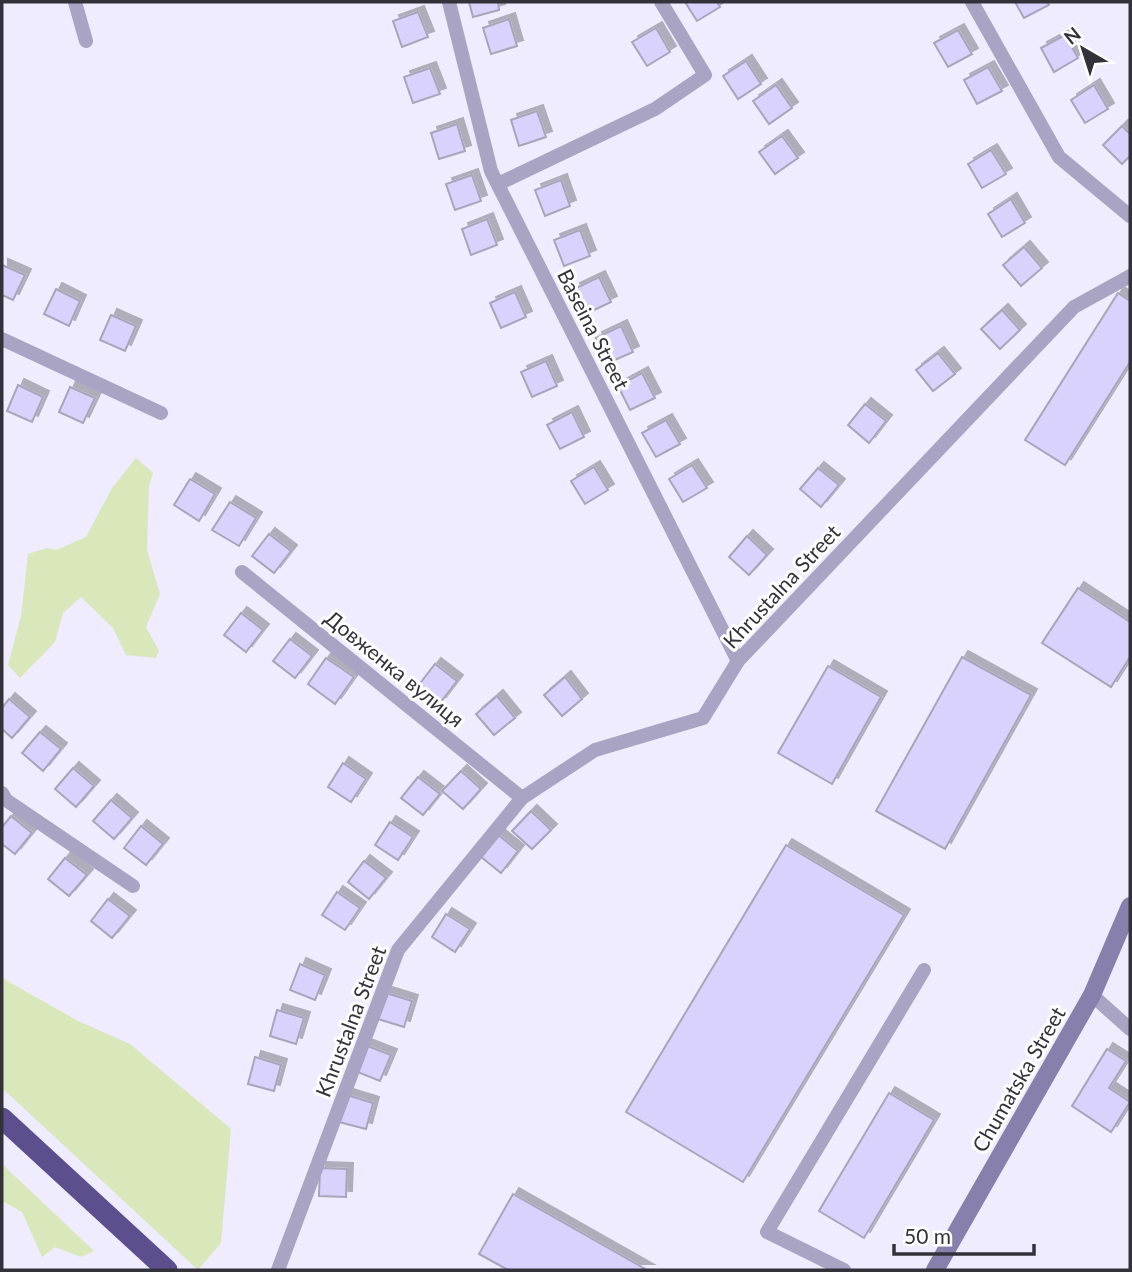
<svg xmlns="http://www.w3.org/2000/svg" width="1132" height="1272" font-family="Lato,sans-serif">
  <defs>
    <filter id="shadow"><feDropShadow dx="6" dy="-6" stdDeviation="0" flood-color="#0004"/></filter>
  </defs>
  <rect width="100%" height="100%" fill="#eeecfe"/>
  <g fill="#d9e7bb">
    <polygon points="136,458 153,473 149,486 147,550 160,594 146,627 159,651 156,658 126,655 113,628 81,597 63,613 55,642 20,678 8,665 21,616 28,554 47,548 56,550 86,537 112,488"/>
    <polygon points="2,978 78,1021 130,1044 231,1129 221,1243 198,1270 2,1088"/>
    <polygon points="2,1164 94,1251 81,1257 55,1247 42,1257 22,1212 2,1201"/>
  </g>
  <g fill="#d9d2fd" stroke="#a8a5ba" stroke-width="2" filter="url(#shadow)">
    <polygon points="469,2 498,2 499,10 473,17"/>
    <polygon points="685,2 717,2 720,7 697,21"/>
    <polygon points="1015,2 1047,2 1049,5 1024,18"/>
    <polygon points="418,12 428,37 402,47 393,21"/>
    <polygon points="509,19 517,46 491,54 483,28"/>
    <polygon points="656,28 670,52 647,66 632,42"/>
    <polygon points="958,30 972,54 948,67 934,43"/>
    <polygon points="1065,35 1078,58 1054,72 1041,48"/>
    <polygon points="746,61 761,84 738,99 723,76"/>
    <polygon points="988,67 1002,91 977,104 964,80"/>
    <polygon points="430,68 440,94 413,103 404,77"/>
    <polygon points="776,85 792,108 769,124 753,101"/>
    <polygon points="1094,85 1108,109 1085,123 1071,100"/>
    <polygon points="537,111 546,137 519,146 511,120"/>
    <polygon points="457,124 465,151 439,159 431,133"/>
    <polygon points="1122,126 1130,134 1130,156 1122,164 1103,145"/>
    <polygon points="782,136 798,158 775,174 759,152"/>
    <polygon points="991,150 1006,174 982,188 968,164"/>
    <polygon points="472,175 481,201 455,210 446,184"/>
    <polygon points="561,180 570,206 545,216 535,190"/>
    <polygon points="1011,199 1025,223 1002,237 988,214"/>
    <polygon points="487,219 497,245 471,255 462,229"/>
    <polygon points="580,230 590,256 564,266 554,240"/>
    <polygon points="1024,247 1042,268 1021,286 1003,265"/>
    <polygon points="2,265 25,275 13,300 2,295"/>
    <polygon points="599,277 611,302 586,314 574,289"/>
    <polygon points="56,289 80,301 69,326 44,314"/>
    <polygon points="515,292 526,317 501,328 490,303"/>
    <polygon points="1118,293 1130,301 1130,362 1065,465 1025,440"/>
    <polygon points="1002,310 1020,330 1000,349 981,329"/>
    <polygon points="111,315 136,326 125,351 100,340"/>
    <polygon points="621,326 633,352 608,363 596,338"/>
    <polygon points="938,353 955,374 933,391 916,370"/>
    <polygon points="546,361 557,386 532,397 521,372"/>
    <polygon points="642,373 655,398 630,410 618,386"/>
    <polygon points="18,385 43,397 32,422 7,411"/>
    <polygon points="70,387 95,398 83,423 59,412"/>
    <polygon points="865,404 886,421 869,443 848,425"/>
    <polygon points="572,412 584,437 560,449 547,425"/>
    <polygon points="666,420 680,444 656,457 642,433"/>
    <polygon points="692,465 707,488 683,502 669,479"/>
    <polygon points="594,467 608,490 585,504 571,481"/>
    <polygon points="818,468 839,485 821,507 800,489"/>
    <polygon points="190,479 215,494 199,521 174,505"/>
    <polygon points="230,502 256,518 239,546 212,530"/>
    <polygon points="269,534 291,551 274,573 252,556"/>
    <polygon points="747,536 767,555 749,575 729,557"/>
    <polygon points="1078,588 1130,622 1130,657 1111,687 1042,643"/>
    <polygon points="241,613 263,630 246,652 224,635"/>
    <polygon points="290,639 312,656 295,678 273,661"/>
    <polygon points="962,657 1031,695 945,849 876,811"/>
    <polygon points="326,658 354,677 335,704 308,684"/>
    <polygon points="435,664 457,681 440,703 418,686"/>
    <polygon points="828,666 881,697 832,784 778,753"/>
    <polygon points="565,677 582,699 562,716 544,695"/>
    <polygon points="497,696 515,718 494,735 476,714"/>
    <polygon points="9,699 30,717 12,738 2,729 2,708"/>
    <polygon points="40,732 61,749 43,771 22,753"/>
    <polygon points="343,763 366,779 351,802 328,787"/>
    <polygon points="73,768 94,786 76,807 55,789"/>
    <polygon points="461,771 481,789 463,809 442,791"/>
    <polygon points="418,777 440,794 423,815 401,798"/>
    <polygon points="111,800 132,818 114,839 93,821"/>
    <polygon points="531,811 551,830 532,849 512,831"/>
    <polygon points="11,816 32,833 15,854 2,844 2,827"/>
    <polygon points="390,822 413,837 398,860 375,845"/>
    <polygon points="141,826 163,844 146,865 124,848"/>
    <polygon points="497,834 518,851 501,873 480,856"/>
    <polygon points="786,845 904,915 743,1182 626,1112"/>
    <polygon points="65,858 87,875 69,896 48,879"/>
    <polygon points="364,861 386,878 369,899 348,882"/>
    <polygon points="337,892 360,908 345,930 322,915"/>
    <polygon points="108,899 130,916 112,938 91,921"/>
    <polygon points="446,914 470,929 455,952 432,937"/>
    <polygon points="300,964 325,975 315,1000 290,990"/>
    <polygon points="386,993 412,1001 404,1027 378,1019"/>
    <polygon points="277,1010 304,1018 296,1044 270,1036"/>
    <polygon points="365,1045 391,1055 380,1081 355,1071"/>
    <polygon points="1107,1049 1126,1061 1109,1088 1130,1102 1111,1132 1072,1106"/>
    <polygon points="255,1057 281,1065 274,1091 248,1084"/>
    <polygon points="889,1093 934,1120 864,1238 819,1211"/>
    <polygon points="347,1095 373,1103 366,1129 339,1122"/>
    <polygon points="320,1168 347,1169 346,1197 319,1196"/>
    <polygon points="513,1194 647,1270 508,1270 479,1254"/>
  </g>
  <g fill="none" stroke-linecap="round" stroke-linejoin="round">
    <g stroke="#a9a4c3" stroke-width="14">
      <polyline points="75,2 86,41"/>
      <polyline points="449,2 491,171 738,661"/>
      <polyline points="972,2 1059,157 1130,216"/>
      <polyline points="498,184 655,109 705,75 661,2"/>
      <polyline points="2,339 161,413"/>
      <polyline points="242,572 522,798"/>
      <polyline points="2,793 6,800 133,886"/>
      <polyline points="1092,995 1130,1029"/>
      <polyline points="278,1270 398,950 522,798 595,750 703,718 738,661 1074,307 1130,276"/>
      <polyline points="844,1270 767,1232 924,970"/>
    </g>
    <polyline stroke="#8880ac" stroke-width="18" points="935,1270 1092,995 1130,906"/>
    <polyline stroke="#5d4f8d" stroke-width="21" points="2,1118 167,1270"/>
  </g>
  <g text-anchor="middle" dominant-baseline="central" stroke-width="6" stroke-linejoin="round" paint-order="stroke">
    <g font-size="21" fill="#33323b" stroke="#fff">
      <text transform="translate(594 329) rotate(63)">Baseina Street</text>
      <text transform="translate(781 586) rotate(-47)">Khrustalna Street</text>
      <text transform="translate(395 668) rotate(39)">Довженка вулиця</text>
      <text transform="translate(350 1021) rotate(-69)">Khrustalna Street</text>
      <text transform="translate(1018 1079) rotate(-60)">Chumatska Street</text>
    </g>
  </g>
  <rect width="1132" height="1272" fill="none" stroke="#33323b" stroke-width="7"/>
  <g transform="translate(1083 49) rotate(321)" stroke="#ffffff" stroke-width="5" paint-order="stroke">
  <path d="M0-5L12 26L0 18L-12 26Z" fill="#33323b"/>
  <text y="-10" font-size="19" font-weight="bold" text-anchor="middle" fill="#33323b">N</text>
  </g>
  <path d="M894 1244v10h140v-10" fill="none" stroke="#33323b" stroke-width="3.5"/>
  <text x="904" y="1244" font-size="21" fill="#33323b" stroke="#ffffff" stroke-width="5" paint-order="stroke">50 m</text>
</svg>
